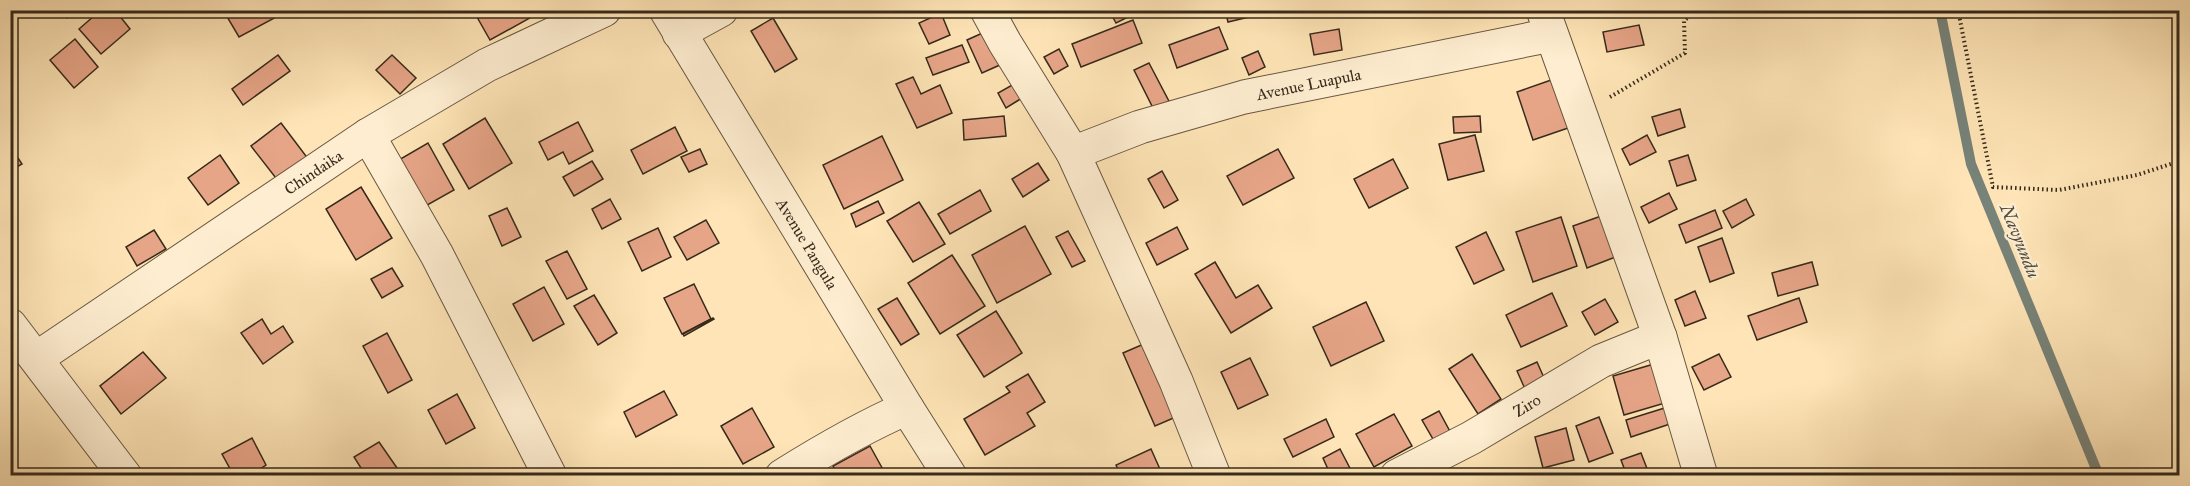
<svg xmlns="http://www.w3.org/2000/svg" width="2190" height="486" font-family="'IM FELL Great Primer',serif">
  <rect width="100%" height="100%" fill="#fee4b6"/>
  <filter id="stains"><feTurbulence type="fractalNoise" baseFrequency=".00333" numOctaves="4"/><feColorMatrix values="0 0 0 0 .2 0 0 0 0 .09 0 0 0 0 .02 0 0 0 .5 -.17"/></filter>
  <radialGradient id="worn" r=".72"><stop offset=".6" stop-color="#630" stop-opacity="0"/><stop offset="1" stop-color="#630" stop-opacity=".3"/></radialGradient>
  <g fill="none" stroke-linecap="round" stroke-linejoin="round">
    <polyline stroke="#778278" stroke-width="10" points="1940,10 1971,164 2099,476"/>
  </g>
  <g fill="#e7a588" stroke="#362a1a" stroke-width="1.5">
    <polygon points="59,10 74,10 67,18"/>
    <polygon points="101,10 115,10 130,29 101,54 79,29"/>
    <polygon points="234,10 277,10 280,15 239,37 226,15"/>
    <polygon points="473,10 535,10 537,14 490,40"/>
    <polygon points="1109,10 1140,10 1140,11 1116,23"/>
    <polygon points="1225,10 1274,10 1274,11 1228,22"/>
    <polygon points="941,13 950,35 929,44 919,23"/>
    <polygon points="773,18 797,59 775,72 751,31"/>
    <polygon points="1133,20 1142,43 1081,67 1072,44"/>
    <polygon points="1639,25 1644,45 1607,52 1603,32"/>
    <polygon points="1219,27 1228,49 1177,68 1169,45"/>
    <polygon points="1339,29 1342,50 1314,55 1310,34"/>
    <polygon points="987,31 1002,64 982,73 967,40"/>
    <polygon points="75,39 98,67 74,88 50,60"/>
    <polygon points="962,45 969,62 933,75 926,58"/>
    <polygon points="1059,49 1068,66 1054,74 1044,57"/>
    <polygon points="1258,51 1265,67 1249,75 1242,58"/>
    <polygon points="278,55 290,71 243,105 232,89"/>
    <polygon points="392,55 416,78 400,94 376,70"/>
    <polygon points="1149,63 1172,107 1156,114 1134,70"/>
    <polygon points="913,77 921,94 940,85 952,113 917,128 896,84"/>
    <polygon points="1554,79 1571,127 1533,140 1517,92"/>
    <polygon points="1014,84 1022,98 1006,108 998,93"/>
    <polygon points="1680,109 1685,127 1658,136 1652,117"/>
    <polygon points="1004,116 1006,136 964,140 963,120"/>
    <polygon points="1480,116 1481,132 1454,133 1453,117"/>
    <polygon points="485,118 512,163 469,189 443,144"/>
    <polygon points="578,122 593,151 569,164 563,152 548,160 539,142"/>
    <polygon points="281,123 309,160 279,182 251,146"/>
    <polygon points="675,127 687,151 643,174 631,150"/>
    <polygon points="1475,135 1484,171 1448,180 1439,144"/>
    <polygon points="1647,135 1656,152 1630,165 1622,149"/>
    <polygon points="882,136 903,180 844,209 823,165"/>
    <polygon points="428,143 454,190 422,208 397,161"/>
    <polygon points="10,146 22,164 10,171"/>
    <polygon points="700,149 707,164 689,172 681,157"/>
    <polygon points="1278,149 1294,178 1243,205 1227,176"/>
    <polygon points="220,155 239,183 208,205 188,178"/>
    <polygon points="1688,155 1696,180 1677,186 1669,161"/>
    <polygon points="1393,159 1408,188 1369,208 1354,179"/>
    <polygon points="592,161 603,179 574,196 563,177"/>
    <polygon points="1038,163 1049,180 1023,197 1012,179"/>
    <polygon points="1162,171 1178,200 1164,208 1148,179"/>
    <polygon points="361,187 392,238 356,260 326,209"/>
    <polygon points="980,190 991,211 950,234 938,214"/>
    <polygon points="1669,193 1677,209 1649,223 1641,207"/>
    <polygon points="610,199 621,219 602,229 592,209"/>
    <polygon points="1746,199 1754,215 1732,228 1723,211"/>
    <polygon points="878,201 884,213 856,227 851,214"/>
    <polygon points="919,202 945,244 913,262 887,221"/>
    <polygon points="507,208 521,237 502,246 489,216"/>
    <polygon points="1715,210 1722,228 1686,243 1679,225"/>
    <polygon points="1604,215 1618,256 1587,268 1573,226"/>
    <polygon points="1561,217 1577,266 1533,282 1516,232"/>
    <polygon points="706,220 719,243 687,260 674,237"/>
    <polygon points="1025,226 1051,274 997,303 972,255"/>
    <polygon points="1177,227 1188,249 1157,265 1146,243"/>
    <polygon points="658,228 671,257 642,271 628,242"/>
    <polygon points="154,230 166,249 137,266 126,247"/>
    <polygon points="1068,231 1085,261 1072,267 1056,237"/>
    <polygon points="1486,232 1504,270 1474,284 1456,247"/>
    <polygon points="1722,238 1734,273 1710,282 1698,247"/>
    <polygon points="567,251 587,289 567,299 546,261"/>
    <polygon points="952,255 985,306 940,334 908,283"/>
    <polygon points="1215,262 1236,298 1258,285 1272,308 1231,333 1195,274"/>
    <polygon points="1812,262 1818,285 1778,296 1772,273"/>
    <polygon points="392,268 403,286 382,298 371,279"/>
    <polygon points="694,284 711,319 682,334 664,298"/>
    <polygon points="544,287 564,324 533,341 513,304"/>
    <polygon points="1695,291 1706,318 1685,326 1675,300"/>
    <polygon points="1552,293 1567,326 1521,347 1506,315"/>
    <polygon points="594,295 617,333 598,345 574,306"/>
    <polygon points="897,298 919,334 901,345 878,309"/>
    <polygon points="1799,298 1807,322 1757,340 1748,316"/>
    <polygon points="1605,299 1618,322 1595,335 1582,312"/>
    <polygon points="1366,302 1384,341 1331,366 1313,327"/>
    <polygon points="996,311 1022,353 984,377 957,335"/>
    <polygon points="713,318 714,319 684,336 683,334"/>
    <polygon points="262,319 271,334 283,326 293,342 263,364 241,333"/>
    <polygon points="387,333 412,380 388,393 363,346"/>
    <polygon points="1146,343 1178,416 1155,426 1123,353"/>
    <polygon points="143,352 166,378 121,414 100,386"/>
    <polygon points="1472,354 1501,399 1478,414 1449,369"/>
    <polygon points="1719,354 1731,377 1704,390 1692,367"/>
    <polygon points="1250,358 1268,395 1238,409 1221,372"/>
    <polygon points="1537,362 1549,389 1529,398 1517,371"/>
    <polygon points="1654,364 1665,403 1624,415 1613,376"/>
    <polygon points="1028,374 1045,402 1027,413 1035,426 985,455 964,419 1010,392 1006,387"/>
    <polygon points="664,391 677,415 636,437 624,412"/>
    <polygon points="457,394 475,428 446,444 428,410"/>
    <polygon points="1671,406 1676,422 1631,437 1626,420"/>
    <polygon points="752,408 774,447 743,464 721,426"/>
    <polygon points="1439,411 1453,437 1437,446 1422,420"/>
    <polygon points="1394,414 1412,446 1374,467 1356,434"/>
    <polygon points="1599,417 1613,453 1589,462 1576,426"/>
    <polygon points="1326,419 1334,437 1293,457 1284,439"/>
    <polygon points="1566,428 1574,460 1543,468 1535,437"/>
    <polygon points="252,438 266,465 250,476 234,476 222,454"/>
    <polygon points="379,442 397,468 388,476 366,476 354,457"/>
    <polygon points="870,446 886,475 838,476 833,466"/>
    <polygon points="1151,449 1163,476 1121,476 1116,465"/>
    <polygon points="1340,449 1354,476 1331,476 1323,458"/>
    <polygon points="1641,453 1648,471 1635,476 1627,476 1621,460"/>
    <polygon points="1743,470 1745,476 1730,476"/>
  </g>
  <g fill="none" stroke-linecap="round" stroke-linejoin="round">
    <g stroke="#685841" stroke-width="35">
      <g id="minor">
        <path id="s1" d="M 666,10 L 907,408 L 950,476"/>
        <polyline points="987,10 1005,43 1073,153 1176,381 1214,476"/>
        <polyline points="1543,10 1660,337 1701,476"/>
        <polyline points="679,33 721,10"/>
        <polyline points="368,135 437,255 550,476"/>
        <path id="s2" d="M 1073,153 L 1140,127 L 1244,97 L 1551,35"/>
        <polyline points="10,325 125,476"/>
        <path id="s3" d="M 37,358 L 368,135 L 487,65 L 604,10"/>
        <path d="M 782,476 C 822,451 863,427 907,408"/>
        <path id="s4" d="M 1397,476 L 1471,438 L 1601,361 L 1660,337"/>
      </g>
    </g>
    <g stroke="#362a1a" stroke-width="4" stroke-dasharray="1.5 3" stroke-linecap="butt">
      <polyline points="1958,10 1993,187 2059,190 2137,175 2180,161"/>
      <polyline points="1610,97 1685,53 1684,21 1696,10"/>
    </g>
    <use href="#minor" stroke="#feedd0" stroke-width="33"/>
  </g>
  <g text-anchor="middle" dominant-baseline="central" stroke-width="5" stroke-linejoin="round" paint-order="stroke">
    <g font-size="16" fill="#362a1a" stroke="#feedd0">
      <text stroke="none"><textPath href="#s2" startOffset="246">Avenue Luapula</textPath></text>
      <text stroke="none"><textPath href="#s3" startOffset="333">Chindaika</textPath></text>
      <text stroke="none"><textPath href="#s1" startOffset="273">Avenue Pangula</textPath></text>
      <text stroke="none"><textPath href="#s4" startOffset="148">Ziro</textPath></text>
    </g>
    <g font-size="18" font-style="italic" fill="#514e41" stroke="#feedd0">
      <text transform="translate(2020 241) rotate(68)">Navyundu</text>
    </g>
  </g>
  <rect width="2190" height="486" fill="none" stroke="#fee4b6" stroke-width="36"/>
  <rect x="12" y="12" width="2166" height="462" fill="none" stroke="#362a1a" stroke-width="3"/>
  <rect x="18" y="18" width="2154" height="450" fill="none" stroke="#362a1a" stroke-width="1.5"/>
  <rect width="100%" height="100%" filter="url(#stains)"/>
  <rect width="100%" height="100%" fill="url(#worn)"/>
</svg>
